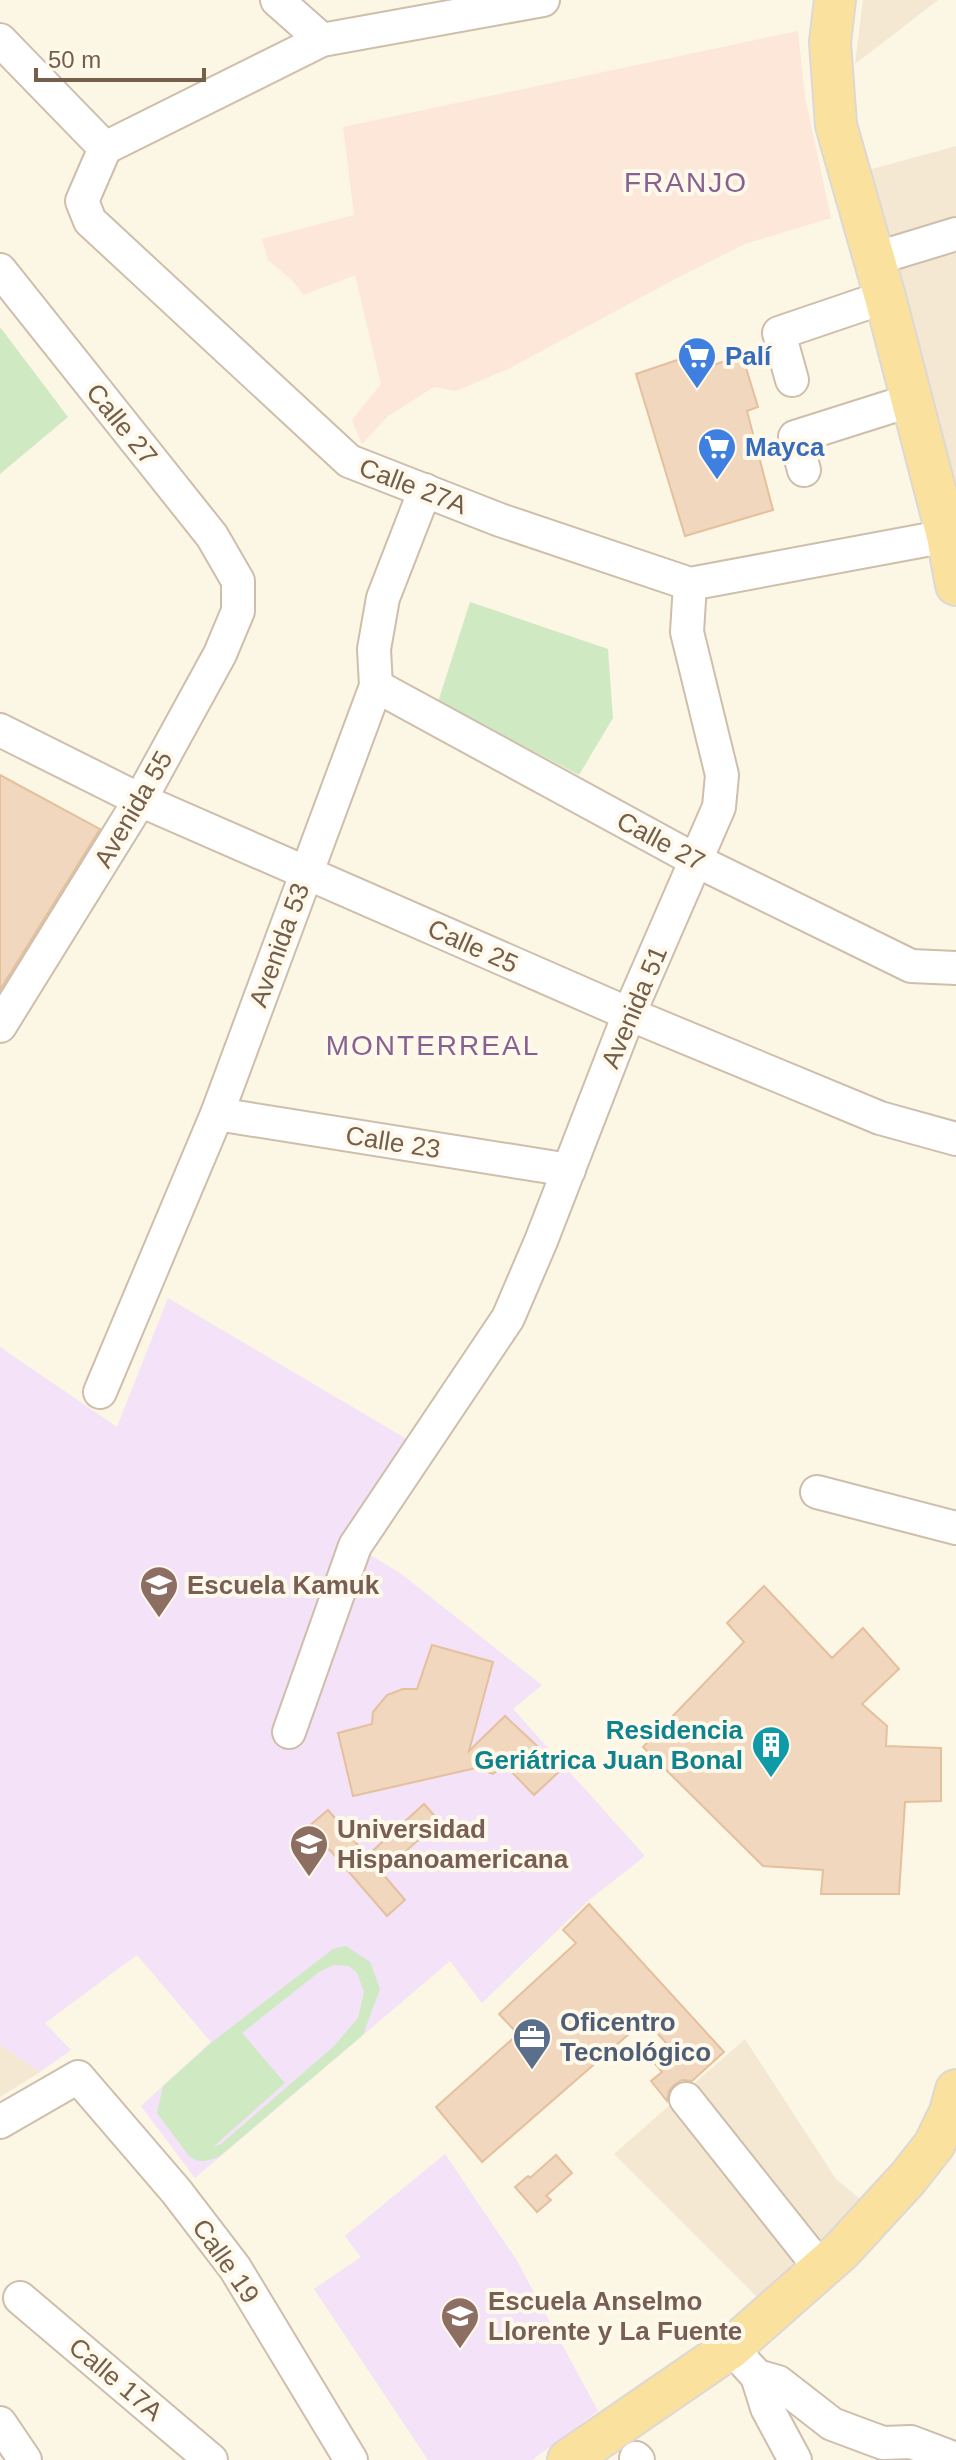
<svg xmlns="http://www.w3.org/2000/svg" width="956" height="2460" font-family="Arial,sans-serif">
  <rect width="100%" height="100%" fill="#fcf6e5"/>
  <g fill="#f4e8d3">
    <polygon points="863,0 938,0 855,64"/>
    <polygon points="956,146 956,489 954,489 869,170"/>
    <polygon points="745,2039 836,2179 870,2207 765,2305 614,2154"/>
    <polygon points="0,2045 40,2072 0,2097"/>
  </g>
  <polygon fill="#fce7d9" points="798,31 805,97 831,218 745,244 677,278 510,368 456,391 434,387 388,416 362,444 352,420 381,384 355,275 304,295 292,280 268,260 262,239 354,215 343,127"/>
  <g fill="#f3e2f8">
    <polygon points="168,1298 410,1441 355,1546 400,1573 542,1685 513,1709 645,1856 589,1900 482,2003 450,1961 195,2178 141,2106 211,2042 137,1955 45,2023 71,2050 40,2072 0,2045 0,1347 117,1427"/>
    <polygon points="445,2154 516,2259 598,2411 532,2460 428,2460 314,2289 361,2257 345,2236"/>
  </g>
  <g fill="#cfeac3" fill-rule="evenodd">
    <polygon points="0,327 68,417 0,474"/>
    <polygon points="470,602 608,649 613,718 579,775 438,702"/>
    <path d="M 346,1946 L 370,1962 L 380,1989 L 363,2035 L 220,2156 C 208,2161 200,2164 189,2156 L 157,2113 L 163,2086 L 212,2042 L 333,1949 ZM 334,1965 L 349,1966 L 357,1973 L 364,1992 L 358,2018 L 333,2047 L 221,2144 L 213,2147 L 285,2083 L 242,2033 L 319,1972 Z"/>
  </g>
  <g fill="#f1d7bd" stroke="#e4c09d" stroke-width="2">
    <polygon points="698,353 705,368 742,355 758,407 747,411 773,510 685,536 636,374"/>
    <polygon points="0,775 100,829 0,990"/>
    <polygon points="764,1586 832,1658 863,1628 899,1669 862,1704 887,1726 886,1746 941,1748 941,1801 905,1802 899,1894 821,1894 823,1870 763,1866 643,1747 744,1642 727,1623"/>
    <polygon points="432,1645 493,1662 469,1751 505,1716 562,1769 534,1795 505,1765 493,1774 476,1768 353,1796 338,1733 372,1724 373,1712 387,1695 403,1689 417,1689"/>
    <polygon points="424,1804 439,1821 382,1873 405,1900 387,1916 329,1849 322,1855 302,1832 328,1810 367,1856"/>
    <polygon points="589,1904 724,2052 692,2081 682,2080 674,2085 669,2091 667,2101 651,2081 662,2072 653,2061 669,2046 645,2020 482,2162 436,2107 518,2034 499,2014 576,1943 563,1930"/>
    <polygon points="556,2155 572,2173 546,2196 551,2200 537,2212 515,2187 528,2176 530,2178"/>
  </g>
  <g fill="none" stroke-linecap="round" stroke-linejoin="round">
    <g stroke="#cebeab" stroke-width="36">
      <g id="minor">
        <polyline points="277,0 322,40"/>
        <polyline points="0,40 105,148"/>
        <polyline points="105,148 82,201 90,221 349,461 500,520 690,584 947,536"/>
        <polyline points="105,148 322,40 543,0"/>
        <polyline points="874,259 956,234"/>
        <polyline points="0,270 212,536 238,581 238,611 220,654 140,800 0,1026"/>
        <polyline points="792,380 779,333 885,297"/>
        <polyline points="804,470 795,437 912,400"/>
        <polyline points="376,686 697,861 911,966 956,968"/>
        <polyline points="0,730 140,800 629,1014 880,1118 956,1139"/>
        <polyline points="217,1114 569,1170"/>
        <polyline points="100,1392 217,1114 376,686 374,649 383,598 425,490"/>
        <polyline points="817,1492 956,1528"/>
        <polyline points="289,1732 355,1546 508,1318 541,1241 629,1014 719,807 722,775 687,632 690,584"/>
        <polyline points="686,2099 821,2269"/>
        <polyline points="0,2122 78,2077 176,2191 235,2268 351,2460"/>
        <polyline points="20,2298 211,2460"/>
        <polyline points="746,2364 757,2376 767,2408 795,2460"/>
        <polyline points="757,2376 778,2382 832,2424 883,2443 911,2442 956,2459"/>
        <polyline points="0,2423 25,2460"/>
        <polyline points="636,2458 638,2460"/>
      </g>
    </g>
    <g stroke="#ded8d4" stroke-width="44">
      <g id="major">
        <polyline points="835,0 830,42 836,125 885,297 947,536 956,585"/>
        <polyline points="568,2460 731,2348 841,2251 908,2178 934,2145 950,2112 956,2090"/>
      </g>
    </g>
    <use href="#minor" stroke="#fff" stroke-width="32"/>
    <use href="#major" stroke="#fae29e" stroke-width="40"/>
  </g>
  <defs>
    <g id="supermarket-pin" transform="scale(2)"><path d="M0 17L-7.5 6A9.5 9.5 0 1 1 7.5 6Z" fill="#3f7fe0" stroke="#fff9eb"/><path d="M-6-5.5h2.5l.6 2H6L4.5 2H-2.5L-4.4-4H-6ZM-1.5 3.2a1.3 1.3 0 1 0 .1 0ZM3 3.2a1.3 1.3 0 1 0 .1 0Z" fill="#fff"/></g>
    <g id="school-pin" transform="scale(2)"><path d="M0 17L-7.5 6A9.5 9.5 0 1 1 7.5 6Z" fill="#8d6e63" stroke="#fff9eb"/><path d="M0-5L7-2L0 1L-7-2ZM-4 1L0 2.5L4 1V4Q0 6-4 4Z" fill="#fff"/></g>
    <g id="building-pin" transform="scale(2)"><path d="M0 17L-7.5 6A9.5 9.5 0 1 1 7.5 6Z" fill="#0f9aa8" stroke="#fff9eb"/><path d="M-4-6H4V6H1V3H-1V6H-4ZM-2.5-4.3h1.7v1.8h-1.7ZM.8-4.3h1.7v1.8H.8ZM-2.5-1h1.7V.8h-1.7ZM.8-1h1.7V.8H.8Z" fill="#fff"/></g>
    <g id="university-pin" transform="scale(2)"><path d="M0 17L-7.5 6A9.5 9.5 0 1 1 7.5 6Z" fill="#8d6e63" stroke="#fff9eb"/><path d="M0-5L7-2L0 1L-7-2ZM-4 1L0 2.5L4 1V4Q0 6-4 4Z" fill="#fff"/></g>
    <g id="office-pin" transform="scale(2)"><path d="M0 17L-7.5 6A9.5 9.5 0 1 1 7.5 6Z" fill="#5c6f8a" stroke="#fff9eb"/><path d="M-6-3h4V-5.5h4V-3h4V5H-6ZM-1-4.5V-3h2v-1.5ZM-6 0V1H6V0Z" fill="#fff"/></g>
  </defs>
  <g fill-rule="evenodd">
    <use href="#supermarket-pin" x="697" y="356"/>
    <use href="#supermarket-pin" x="717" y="447"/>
    <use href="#school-pin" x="159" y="1585"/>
    <use href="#building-pin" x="771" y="1745"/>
    <use href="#university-pin" x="309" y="1844"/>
    <use href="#office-pin" x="532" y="2037"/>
    <use href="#school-pin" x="460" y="2316"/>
  </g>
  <g text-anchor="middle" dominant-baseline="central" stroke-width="8" stroke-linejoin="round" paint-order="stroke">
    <g font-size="26" font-weight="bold" fill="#366cbe" stroke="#fff9eb" text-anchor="start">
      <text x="725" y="356">Palí</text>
      <text x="745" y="447">Mayca</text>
    </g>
    <g font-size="26" fill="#755e4a" stroke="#fff9eb">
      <text transform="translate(122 424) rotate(51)">Calle 27</text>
      <text transform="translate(413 486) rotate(21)">Calle 27A</text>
      <text transform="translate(133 809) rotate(-60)">Avenida 55</text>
      <text transform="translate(661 841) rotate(28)">Calle 27</text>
      <text transform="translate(279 945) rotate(-70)">Avenida 53</text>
      <text transform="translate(473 946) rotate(24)">Calle 25</text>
      <text transform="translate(634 1007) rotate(-67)">Avenida 51</text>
      <text transform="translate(393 1142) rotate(9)">Calle 23</text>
      <text transform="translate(226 2261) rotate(55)">Calle 19</text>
      <text transform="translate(116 2379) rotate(40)">Calle 17A</text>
    </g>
    <g font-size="26" font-weight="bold" fill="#785e54" stroke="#fff9eb" text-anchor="start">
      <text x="187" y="1585">Escuela Kamuk</text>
      <text x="337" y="1829">Universidad<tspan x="337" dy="30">Hispanoamericana</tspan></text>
      <text x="488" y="2301">Escuela Anselmo<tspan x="488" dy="30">Llorente y La Fuente</tspan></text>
    </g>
    <g font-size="26" font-weight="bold" fill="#0d838f" stroke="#fff9eb" text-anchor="end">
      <text x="743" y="1730">Residencia<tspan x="743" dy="30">Geriátrica Juan Bonal</tspan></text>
    </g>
    <g font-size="26" font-weight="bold" fill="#4e5e75" stroke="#fff9eb" text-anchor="start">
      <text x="560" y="2022">Oficentro<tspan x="560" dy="30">Tecnológico</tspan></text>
    </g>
    <g font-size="28" letter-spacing="2" fill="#876291" stroke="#fff9eb">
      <text x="686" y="182">FRANJO</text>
      <text x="433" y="1045">MONTERREAL</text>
    </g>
  </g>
  <path d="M36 68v12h168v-12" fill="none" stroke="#755e4a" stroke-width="4"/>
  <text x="48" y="68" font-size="24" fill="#755e4a" stroke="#fff9eb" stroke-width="6" paint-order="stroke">50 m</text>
</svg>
